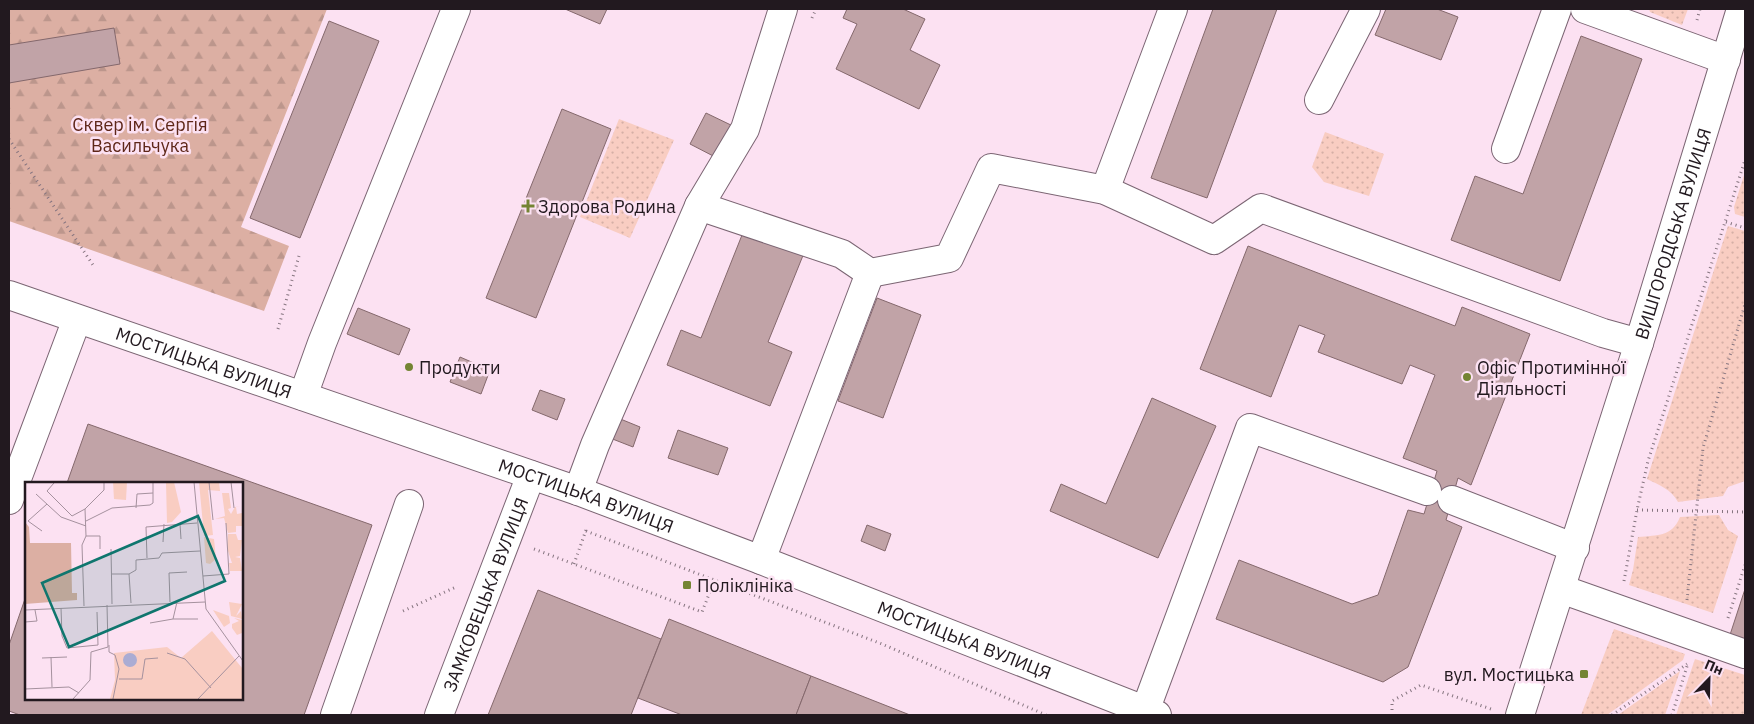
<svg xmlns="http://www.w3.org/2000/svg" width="1754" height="724" font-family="'IBM Plex Sans',sans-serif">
  <defs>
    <pattern id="grass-dots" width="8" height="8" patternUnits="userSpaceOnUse" patternTransform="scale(1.25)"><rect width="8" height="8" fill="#f9cdc2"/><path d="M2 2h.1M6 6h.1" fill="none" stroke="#d5afa6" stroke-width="1.8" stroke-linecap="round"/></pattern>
    <pattern id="forest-firs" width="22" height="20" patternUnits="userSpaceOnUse" patternTransform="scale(1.25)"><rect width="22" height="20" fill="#dcafa3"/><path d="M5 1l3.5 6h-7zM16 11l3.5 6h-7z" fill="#bc968c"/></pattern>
  </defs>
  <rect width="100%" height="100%" fill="#fce1f2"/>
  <g fill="url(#grass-dots)">
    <polygon points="1649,9 1688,9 1682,25 1650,12"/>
    <polygon points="619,119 674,140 630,238 580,217"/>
    <polygon points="1325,132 1384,154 1369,196 1324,182 1312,167"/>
    <polygon points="1745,172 1745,217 1735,214 1734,207"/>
    <path d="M 1728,226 L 1745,231 L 1745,481 L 1728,487 L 1723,496 L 1678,502 C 1671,489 1659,485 1647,479 Z"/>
    <path d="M 1719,515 L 1728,530 L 1738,536 L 1713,613 L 1629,585 L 1633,570 L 1638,537 C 1658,535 1672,537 1680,517 Z"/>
    <polygon points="1614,629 1685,654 1683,660 1607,715 1581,715"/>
    <polygon points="1695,659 1745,675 1745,715 1676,715"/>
    <polygon points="1680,671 1665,715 1618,715"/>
  </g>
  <polygon fill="url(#forest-firs)" points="9,9 327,9 241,227 289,246 264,311 9,221"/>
  <g fill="#c1a3a7" stroke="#84686c">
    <polygon points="565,9 607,9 600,24"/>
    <polygon points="847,9 903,9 925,19 910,50 940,65 919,109 836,69 857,24 843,18"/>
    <polygon points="1213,9 1277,9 1207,198 1151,178"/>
    <polygon points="1386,9 1437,9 1458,17 1441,60 1375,35"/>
    <polygon points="329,21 379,41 300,238 250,218"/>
    <polygon points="114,28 120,64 9,83 9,45"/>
    <polygon points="1581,36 1642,59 1560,281 1451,240 1475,176 1523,194"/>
    <polygon points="562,109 611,129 536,318 486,298"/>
    <polygon points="706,113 735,127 719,159 690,144"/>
    <polygon points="744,230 804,253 768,342 792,352 770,406 667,365 681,330 701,338"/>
    <polygon points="1248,246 1455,326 1462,307 1530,334 1471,485 1458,478 1446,520 1462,527 1408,667 1383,682 1216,619 1239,560 1352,604 1378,595 1408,510 1424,514 1437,471 1403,458 1435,375 1410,365 1402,384 1318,352 1325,335 1299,325 1271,397 1200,369"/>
    <polygon points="877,298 921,315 883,418 838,401"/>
    <polygon points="358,308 410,329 399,355 347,334"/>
    <polygon points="460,357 490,370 481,394 450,382"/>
    <polygon points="540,390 565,399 557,420 532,410"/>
    <polygon points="1152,398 1216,426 1158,558 1050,511 1061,484 1106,504"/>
    <polygon points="618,418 640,427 633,447 610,438"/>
    <polygon points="88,424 372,525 304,715 20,715 9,711 9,645 26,596 26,698 241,698 241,483 67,483"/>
    <polygon points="678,430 728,448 718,475 668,458"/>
    <polygon points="867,525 891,534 885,551 861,541"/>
    <polygon points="1745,589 1745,651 1727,644"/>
    <polygon points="538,590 661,639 631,715 488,715"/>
    <polygon points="669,619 811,676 796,715 682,715 638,698"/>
    <polygon points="811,676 910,715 796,715"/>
  </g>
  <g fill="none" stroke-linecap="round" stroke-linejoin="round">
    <g stroke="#7b6573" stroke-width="30">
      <g id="minor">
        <polyline points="1585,9 1726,60"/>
        <polyline points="1319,100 1366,9"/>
        <polyline points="1506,149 1557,9"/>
        <polyline points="1105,190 1173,9"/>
        <polyline points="699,206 842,254 870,273 949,258 991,168 1105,190 1214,240 1261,208 1603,333 1639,343"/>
        <path id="s1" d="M 9,295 L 578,491 L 761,560 L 1157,715"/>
        <polyline points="303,396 322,343 456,9"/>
        <polyline points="578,491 595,445 699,206 745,129 783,9"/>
        <polyline points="9,500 77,319"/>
        <polyline points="1452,500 1575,548"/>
        <polyline points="761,560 870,273"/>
        <polyline points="1561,589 1745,654"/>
        <polyline points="1145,711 1250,428 1427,491"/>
        <polyline points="335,715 409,504"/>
        <path id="s2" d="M 439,715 L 531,475"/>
      </g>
    </g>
    <g stroke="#7b6573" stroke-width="30">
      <g id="major">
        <path id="s3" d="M 1520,715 L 1639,343 L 1741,9"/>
      </g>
    </g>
    <g stroke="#85747f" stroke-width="3" stroke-dasharray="1 4" stroke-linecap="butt">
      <polyline points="812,18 816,9"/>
      <polyline points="1697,20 1700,9"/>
      <polyline points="9,139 95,268"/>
      <polyline points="1726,222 1745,228"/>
      <polyline points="278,329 299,256"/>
      <polyline points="1637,510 1745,512"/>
      <polyline points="586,531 882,644 1046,715"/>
      <polyline points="534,549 702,612 715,579"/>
      <polyline points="574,564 586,530"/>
      <polyline points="1624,581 1637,510 1648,461 1745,160"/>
      <polyline points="1687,600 1703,448 1745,304"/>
      <polyline points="403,611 456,587"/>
      <polyline points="1728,618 1745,565"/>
      <polyline points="1392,715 1392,701 1421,685 1491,709"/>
      <polyline points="1612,715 1687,664"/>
      <polyline points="1672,715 1688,663"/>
    </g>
    <use href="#minor" stroke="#fff" stroke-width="28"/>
    <use href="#major" stroke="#fff" stroke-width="28"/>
  </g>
  <g fill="#748433" stroke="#fce1f2" stroke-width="2">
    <path d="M525.5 198.5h5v5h5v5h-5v5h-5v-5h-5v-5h5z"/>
    <circle cx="409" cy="367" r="5"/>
    <circle cx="1467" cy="377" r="5"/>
    <rect x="682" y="580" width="10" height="10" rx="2.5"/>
    <rect x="1579" y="669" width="10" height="10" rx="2.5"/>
  </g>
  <g text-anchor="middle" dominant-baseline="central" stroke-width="5" stroke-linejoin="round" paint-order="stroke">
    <g font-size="18" fill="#5e2618" stroke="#fce1f2">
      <text x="140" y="124">Сквер ім. Сергія<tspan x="140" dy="21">Васильчука</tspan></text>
    </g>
    <g font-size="18" fill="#22191f" stroke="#fce1f2" text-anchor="start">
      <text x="538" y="206">Здорова Родина</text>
      <text x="419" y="367">Продукти</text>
      <text x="1477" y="367">Офіс Протимінної<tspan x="1477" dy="21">Діяльності</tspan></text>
      <text x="697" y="585">Поліклініка</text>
      <text x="1574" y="674" text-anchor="end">вул. Мостицька</text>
    </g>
    <g font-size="18" fill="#22191f" stroke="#fce1f2">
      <text stroke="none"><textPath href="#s3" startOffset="505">ВИШГОРОДСЬКА ВУЛИЦЯ</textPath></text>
      <text stroke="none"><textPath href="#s1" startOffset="206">МОСТИЦЬКА ВУЛИЦЯ</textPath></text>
      <text stroke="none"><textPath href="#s1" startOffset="611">МОСТИЦЬКА ВУЛИЦЯ</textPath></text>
      <text stroke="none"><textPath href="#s2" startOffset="129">ЗАМКОВЕЦЬКА ВУЛИЦЯ</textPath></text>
      <text stroke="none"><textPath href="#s1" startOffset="1016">МОСТИЦЬКА ВУЛИЦЯ</textPath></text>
    </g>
  </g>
  <g transform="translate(25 482)">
    <rect width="218" height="218" fill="#fce1f2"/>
    <path d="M 141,0 L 149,0 L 156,30 L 147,40 L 142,41 ZM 174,0 L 194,0 L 195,9 L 183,8 L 188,53 L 179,54 ZM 197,11 L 204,11 L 206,26 L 203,27 L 206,32 L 210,25 L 216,24 L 211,25 L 212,32 L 217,31 L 217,44 L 211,44 L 211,50 L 203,51 L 199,36 L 190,37 L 200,34 ZM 203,52 L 211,52 L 213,58 L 217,58 L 215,74 L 210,75 L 215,76 L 217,89 L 205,89 L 204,81 L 207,81 L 202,66 ZM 179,55 L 189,57 L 191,77 L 185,82 L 181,81 ZM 204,120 L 217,122 L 211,134 L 216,129 L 217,137 L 206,134 ZM 188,128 L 204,134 L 205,141 L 199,145 ZM 209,136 L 217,138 L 217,151 L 212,153 L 207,146 L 207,142 L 214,139 ZM 187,149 L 217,186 L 217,217 L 85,217 L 90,198 L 89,171 L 142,165 L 156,176 Z" fill="#f9cdc2"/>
    <path d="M 0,40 L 4,45 L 5,61 L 46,61 L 47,111 L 52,111 L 52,118 L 0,122 Z" fill="#dcafa3"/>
    <path d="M 88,0 L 102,0 L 101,18 L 89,17 Z" fill="#f9cdc2"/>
    <path d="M98 178a7 7 0 1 1 14 0a7 7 0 1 1-14 0Z" fill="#abacd3"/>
    <path fill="none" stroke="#a5919e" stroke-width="1" d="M 169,0 L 181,127 L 218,179M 184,0 L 188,38M 206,0 L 209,26M 29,1 L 22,9 L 47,34 L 60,27M 11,12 L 36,35 L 61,44M 111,26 L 112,12 L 128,11M 61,39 L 87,26 L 125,23 L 128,21 L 128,0M 155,42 L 156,57M 17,49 L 3,39 L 22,22M 61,54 L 75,54 L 75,67M 138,60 L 139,42M 86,67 L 87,122M 122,76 L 121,45 L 172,41M 87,92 L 104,92 L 111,88 L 111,78 L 134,76 L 137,71 L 175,69M 104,92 L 106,121M 178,94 L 204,92 L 201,41M 145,120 L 144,91 L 162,90M 59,124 L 57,63 L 61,54 L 60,27 L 79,8 L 79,0M 36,126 L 37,154 L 42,166 L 73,163 L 72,130M 0,128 L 180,120M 148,137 L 173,137M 0,140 L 12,139 L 10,128M 125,141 L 148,137 L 152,120M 84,163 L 84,170 L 90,173 L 94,187 L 88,217M 142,171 L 160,177 L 186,206M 26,175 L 27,205M 17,176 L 42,175M 94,197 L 117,197 L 120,177 L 133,176M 0,207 L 44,205 L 54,211M 48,217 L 65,198 L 66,170 L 83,165 L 82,123M 173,217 L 214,174"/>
    <path fill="#0f766e" fill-opacity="0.15" stroke="#0f766e" stroke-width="2.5" d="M 173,34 L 200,99 L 44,165 L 17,101 Z"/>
    <rect width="218" height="218" fill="none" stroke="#22191f" stroke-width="2.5"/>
  </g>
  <rect width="1754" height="724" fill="none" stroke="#22191f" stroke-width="20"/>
  <g transform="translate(1709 679) rotate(23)" stroke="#fce1f2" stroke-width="4" paint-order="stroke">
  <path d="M0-4L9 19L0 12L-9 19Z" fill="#22191f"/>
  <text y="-8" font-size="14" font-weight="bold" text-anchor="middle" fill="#22191f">Пн</text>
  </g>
</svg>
